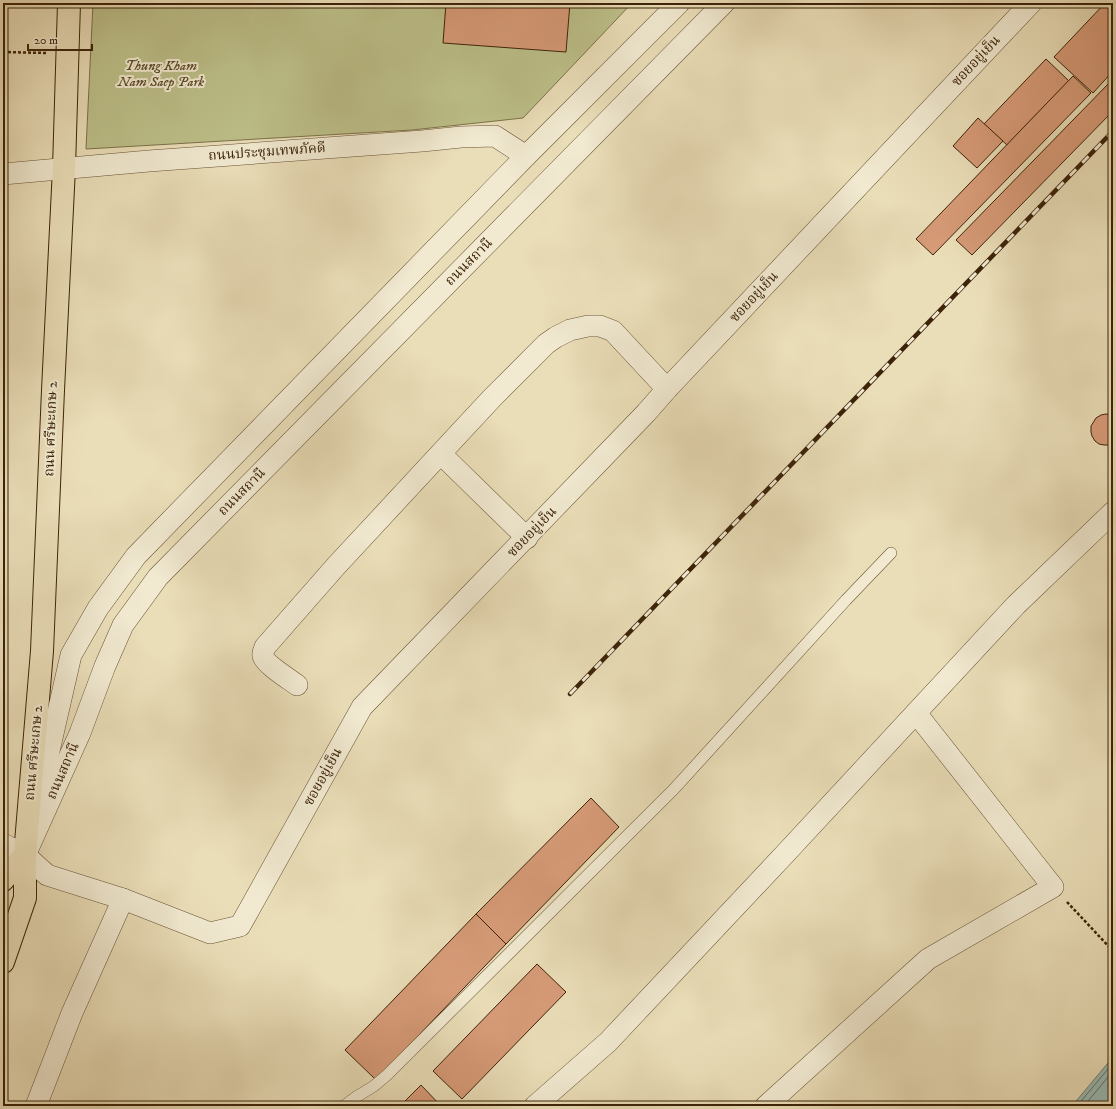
<svg xmlns="http://www.w3.org/2000/svg" width="1116" height="1109" font-family="'IM FELL DW Pica','Noto Serif Thai',serif">
  <rect width="100%" height="100%" fill="#eadeb8"/>
  <filter id="stains"><feTurbulence type="fractalNoise" baseFrequency=".005" numOctaves="4"/><feColorMatrix values="0 0 0 0 .2 0 0 0 0 .09 0 0 0 0 .02 0 0 0 .5 -.17"/></filter>
  <radialGradient id="worn" r=".72"><stop offset=".6" stop-color="#630" stop-opacity="0"/><stop offset="1" stop-color="#630" stop-opacity=".3"/></radialGradient>
  <polygon fill="#bdc08a" stroke="#7c724a" points="93,3 632,3 523,118 412,130 86,149"/>
  <polygon fill="#99bbb6" stroke="#747e71" points="1113,1057 1113,1106 1072,1106"/>
  <g fill="none" stroke-linecap="round" stroke-linejoin="round">
    <g stroke="#6a6f60" stroke-width="1">
      <polyline points="1077,1106 1113,1063"/>
      <polyline points="1084,1106 1113,1071"/>
    </g>
  </g>
  <g fill="#d79b78" stroke="#3c2309">
    <polygon points="446,3 570,3 566,52 443,43"/>
    <polygon points="1105,3 1113,3 1113,71 1093,93 1054,57"/>
    <polygon points="1046,59 1069,81 1007,145 984,124"/>
    <polygon points="1073,76 1091,93 933,255 916,239"/>
    <polygon points="1113,79 1113,111 972,255 956,240"/>
    <polygon points="978,118 1003,141 977,168 953,146"/>
    <polygon points="1106,414 1113,415 1113,444 1110,445 1104,445 1099,444 1095,441 1092,436 1091,432 1091,426 1096,418 1101,415"/>
    <polygon points="591,798 619,827 506,944 476,914"/>
    <polygon points="476,914 506,944 376,1080 345,1050"/>
    <polygon points="537,964 566,992 462,1099 433,1071"/>
    <polygon points="421,1085 441,1106 400,1106"/>
  </g>
  <g fill="none" stroke-linecap="round" stroke-linejoin="round">
    <g stroke="#685235" stroke-width="12">
      <polyline id="service" points="344,1106 356,1097 374,1086 387,1075 674,789 846,600 891,553"/>
    </g>
    <g stroke="#685235" stroke-width="22">
      <g id="minor">
        <polyline points="3,174 149,161 422,141 461,137 495,136 526,156"/>
        <polyline points="441,454 527,538"/>
        <path d="M 297,685 C 289,679 265,664 263,656 C 262,653 264,650 265,647 L 336,566 L 492,398 L 546,344 L 556,337 L 570,330 L 588,326 L 600,326 L 613,331 L 667,389"/>
        <polyline points="36,808 71,655 98,608 136,556 526,156 679,3"/>
        <polyline points="3,844 25,855 47,875 123,899 210,933 240,926 362,707 646,413 667,389 1031,3"/>
        <polyline points="27,851 80,733 105,666 123,625 158,577 724,3"/>
        <polyline points="36,1106 72,1013 123,899"/>
        <polyline points="535,1106 608,1042 784,855 1016,605 1113,512"/>
        <polyline points="766,1106 928,959 1053,887 916,713"/>
      </g>
    </g>
    <g stroke="#3c2309" stroke-width="24">
      <g id="primary">
        <polyline points="3,880 25,855"/>
        <polyline points="3,962 25,898 25,855 42,651 53,390 64,168 69,3"/>
      </g>
    </g>
    <g stroke="#3c2309" stroke-width="2.5" stroke-dasharray="3 2" stroke-linecap="butt">
      <polyline points="3,52 47,53"/>
      <polyline points="1067,902 1113,951"/>
    </g>
    <use href="#service" stroke="#f1ead1" stroke-width="11"/>
    <use href="#minor" stroke="#f1ead1" stroke-width="21"/>
    <use href="#primary" stroke="#eadeb8" stroke-width="22"/>
    <g stroke="#3c2309" stroke-width="4.5">
      <polyline id="rail" points="570,694 1113,131"/>
    </g>
    <use href="#rail" stroke="#f1ead1" stroke-width="3" stroke-dasharray="9" stroke-linecap="butt"/>
  </g>
  <g text-anchor="middle" dominant-baseline="central" stroke-width="4" stroke-linejoin="round" paint-order="stroke">
    <g font-size="14" fill="#3c2309" stroke="#f1ead1">
      <text transform="translate(976 61) rotate(-47)">ซอยอยู่เย็น</text>
      <text transform="translate(267 152) rotate(-4)">ถนนประชุมเทพภัคดี</text>
      <text transform="translate(469 262) rotate(-45)">ถนนสถานี</text>
      <text transform="translate(754 297) rotate(-47)">ซอยอยู่เย็น</text>
      <text transform="translate(51 429) rotate(-88)">ถนน ศรีษะเกษ 2</text>
      <text transform="translate(242 492) rotate(-45)">ถนนสถานี</text>
      <text transform="translate(532 532) rotate(-46)">ซอยอยู่เย็น</text>
      <text transform="translate(34 753) rotate(-85)">ถนน ศรีษะเกษ 2</text>
      <text transform="translate(63 771) rotate(-66)">ถนนสถานี</text>
      <text transform="translate(323 777) rotate(-61)">ซอยอยู่เย็น</text>
    </g>
    <g font-size="14" font-style="italic" fill="#5c4a29" stroke="#f1ead1">
      <text x="161" y="66">Thung Kham<tspan x="161" dy="16">Nam Saep Park</tspan></text>
    </g>
  </g>
  <rect width="1116" height="1109" fill="none" stroke="#eadeb8" stroke-width="16"/>
  <rect x="4" y="4" width="1108" height="1101" fill="none" stroke="#3c2309" stroke-width="2"/>
  <rect x="8" y="8" width="1100" height="1093" fill="none" stroke="#3c2309"/>
  <path d="M28 44v6h64v-6" fill="none" stroke="#3c2309" stroke-width="2"/>
  <text x="34" y="44" font-size="12" fill="#3c2309" stroke="#f1ead1" stroke-width="3" paint-order="stroke">20 m</text>
  <rect width="100%" height="100%" filter="url(#stains)"/>
  <rect width="100%" height="100%" fill="url(#worn)"/>
</svg>
